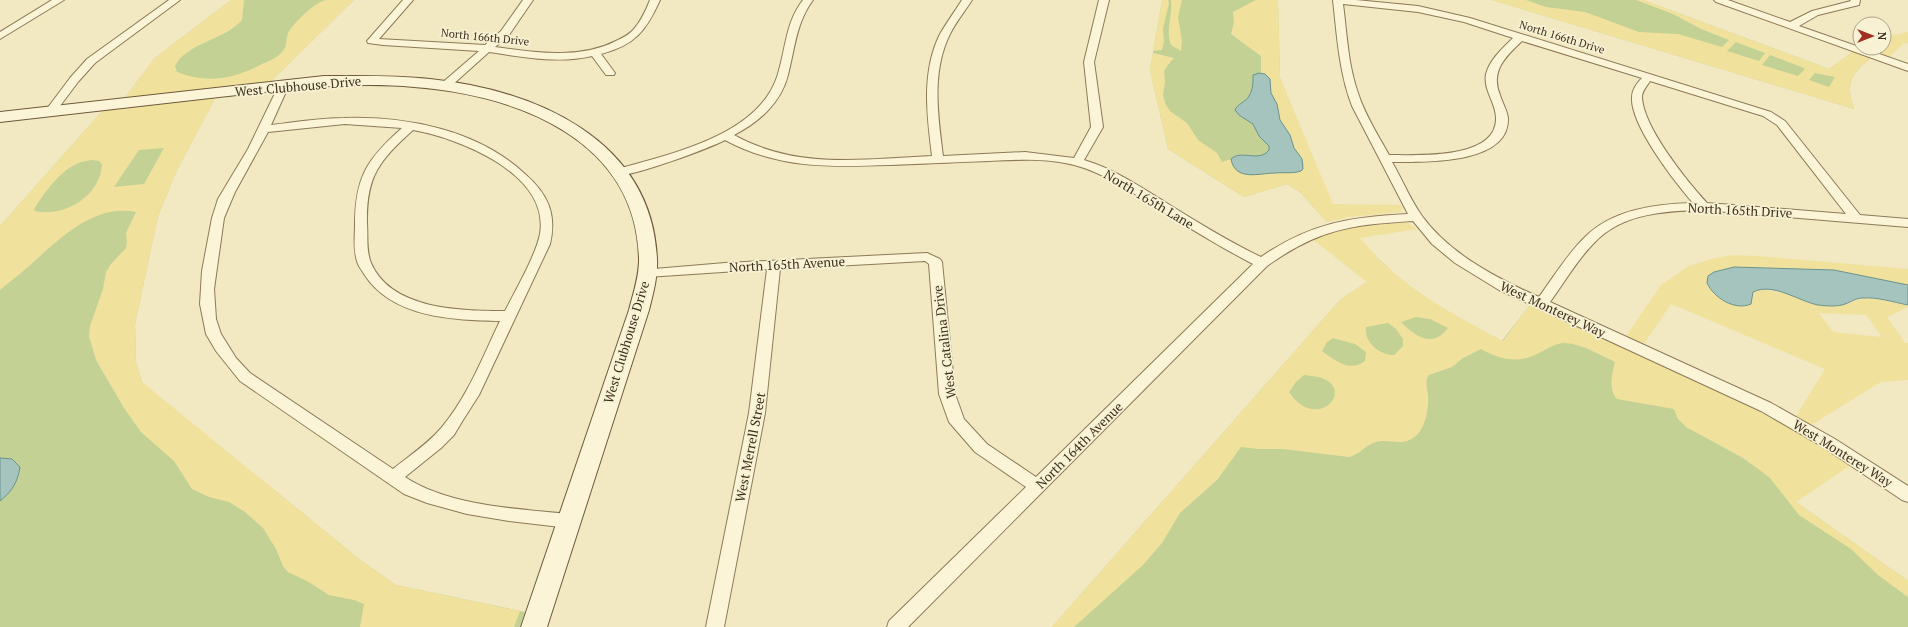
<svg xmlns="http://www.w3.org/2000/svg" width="1908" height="627" font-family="'PT Serif',serif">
  <rect width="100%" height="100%" fill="#f2e8c2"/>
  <g fill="#c3d195">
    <polygon points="231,0 354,0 268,84 220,89 176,172 158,216 135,324 136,362 142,382 172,412 219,452 272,488 359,559 396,585 525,612 520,627 0,627 0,226 104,109 124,99 155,58"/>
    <polygon points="1162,0 1278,0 1280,78 1338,219 1327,222 1300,192 1287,184 1244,197 1168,149 1150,70"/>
    <path d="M 1492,0 L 1643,0 L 1829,69 L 1854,51 L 1872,57 C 1851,74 1845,83 1854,109 Z"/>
    <path d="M 1350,228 C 1361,240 1372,253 1384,264 C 1418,297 1461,319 1502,341 L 1529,306 L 1758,410 L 1796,502 L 1908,581 L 1908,627 L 1052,627 L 1341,299 L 1367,282 Z"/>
  </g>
  <g fill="#f0e29d" fill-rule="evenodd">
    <path d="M 231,0 L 244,0 L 242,20 C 225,40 186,43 175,66 L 177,72 C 208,84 233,79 262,64 C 269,61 277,58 283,51 C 288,45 285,38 289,31 C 295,22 315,2 326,0 C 335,0 345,0 354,0 L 268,84 L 124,99 L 155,58 Z"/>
    <polygon points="1162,0 1168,0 1169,3 1163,29 1164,42 1162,50 1153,51"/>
    <path d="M 1171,0 L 1182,0 L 1178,17 L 1182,41 L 1181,51 L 1171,45 C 1165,30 1173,15 1171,0 Z"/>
    <polygon points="1256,0 1278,0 1280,78 1333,204 1401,205 1402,209 1401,212 1349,217 1327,222 1300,192 1287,184 1244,197 1168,149 1150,70 1153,53 1174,58 1167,66 1164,71 1165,82 1163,95 1165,103 1170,111 1187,123 1198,140 1217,153 1222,162 1231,159 1241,173 1249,175 1296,172 1304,166 1302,159 1294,147 1290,135 1280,120 1277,104 1271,93 1271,85 1265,74 1261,73 1261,56 1231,34 1234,22 1233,12"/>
    <path d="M 1492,0 L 1526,0 L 1546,7 L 1585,12 L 1639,32 L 1678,34 L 1722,47 L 1729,40 L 1701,29 L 1673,14 L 1636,0 L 1643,0 L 1829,69 L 1854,51 L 1872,57 C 1851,74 1845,83 1854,109 ZM 1736,42 L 1765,53 L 1759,61 L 1727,51 ZM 1770,55 L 1804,68 L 1805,69 L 1798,76 L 1762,65 ZM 1815,73 L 1835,77 L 1829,87 L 1809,80 Z"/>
    <polygon points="1908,32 1908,43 1903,44 1888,58 1861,48 1884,48 1884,37"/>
    <path d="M 216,97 L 176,172 L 158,216 L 135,324 L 136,362 L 142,382 L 359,559 L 396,585 L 520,611 L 514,627 L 360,627 L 364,604 L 354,600 L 329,595 L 307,581 L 288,572 L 283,566 L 276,549 L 263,528 L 245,512 L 229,502 L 209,497 L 192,489 L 174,461 L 141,432 L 124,408 L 96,360 L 89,336 L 90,326 L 103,289 L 106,272 L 111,264 L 126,248 L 127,242 L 126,233 L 136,212 C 93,203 57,241 28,267 C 19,275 9,282 0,290 L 0,226 L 104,109 ZM 164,148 L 144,184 L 114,187 L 139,150 ZM 92,160 L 99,161 L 102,164 C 101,195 65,218 35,211 L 34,209 C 48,188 65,162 92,160 Z"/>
    <path d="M 1402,222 L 1410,224 L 1417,229 L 1360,238 C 1368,247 1376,257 1385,265 C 1419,297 1461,319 1503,341 L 1529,306 C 1639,354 1750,399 1851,465 L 1796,502 L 1908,581 L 1908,597 L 1878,575 L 1851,549 L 1799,515 L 1770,478 L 1761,471 L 1743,458 L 1686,427 L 1678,419 L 1674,409 L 1617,399 C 1608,390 1612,373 1615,362 C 1600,355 1582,344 1565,343 C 1554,343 1546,350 1537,354 C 1518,364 1498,359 1481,349 L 1463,358 L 1452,367 L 1429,375 C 1424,381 1428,389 1428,396 C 1429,412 1424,436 1407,441 C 1397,444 1386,439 1376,442 C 1366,444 1360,455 1349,457 L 1283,449 L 1258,449 L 1241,447 L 1217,480 L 1180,513 L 1162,543 L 1143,565 L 1074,627 L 1052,627 L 1341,299 L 1367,282 L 1312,239 L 1350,228 ZM 1416,317 L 1430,319 L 1448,328 C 1432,349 1415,336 1401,322 ZM 1388,323 L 1396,329 L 1403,339 L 1403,346 L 1394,355 C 1380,355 1364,343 1366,327 ZM 1333,338 L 1355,344 L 1366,352 L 1365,361 C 1350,373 1334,360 1322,351 L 1327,342 ZM 1304,375 C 1312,376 1319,376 1326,380 C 1352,394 1315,431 1289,392 L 1296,382 Z"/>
    <path d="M 1733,255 L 1758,256 L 1908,269 L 1908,285 L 1834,270 L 1785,270 L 1749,267 L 1734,267 L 1707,283 C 1713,297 1725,302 1739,305 L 1743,306 L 1753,300 L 1753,292 L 1760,289 L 1847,304 C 1867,294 1887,300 1908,305 L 1908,307 L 1887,317 L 1905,343 L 1908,343 L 1908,380 L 1881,382 L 1811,425 L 1796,416 L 1825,369 L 1671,304 L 1644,344 L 1626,336 L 1661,285 L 1689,266 L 1715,258 ZM 1819,313 L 1866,315 L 1882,337 L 1833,332 Z"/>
  </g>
  <g fill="#a5c4be" stroke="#6b938d">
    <path d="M 1259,73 L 1265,74 L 1270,79 L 1271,93 L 1277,104 L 1280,120 L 1290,135 L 1294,148 L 1302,159 L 1303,169 L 1301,171 C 1292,174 1284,172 1275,173 C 1260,173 1235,182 1231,159 C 1242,149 1259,163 1269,150 L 1269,146 L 1259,136 L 1253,124 L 1239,115 L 1235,110 C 1237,104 1246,102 1249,96 C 1253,90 1253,82 1253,75 Z"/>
    <path d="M 1734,267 L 1834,270 L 1908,285 L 1908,305 C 1893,302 1878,297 1863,298 C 1856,298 1851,302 1845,304 C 1837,307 1827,306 1818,305 C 1798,301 1773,282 1753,292 L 1751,304 C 1735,311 1714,298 1707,283 L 1708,276 L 1714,272 Z"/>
    <path d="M 0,458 L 12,459 L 20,467 C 18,481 12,492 0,501 Z"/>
  </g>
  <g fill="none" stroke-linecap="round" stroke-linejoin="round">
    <g stroke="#8d7a58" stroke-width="2">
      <g id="street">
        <polygon points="52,0 64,0 0,39 0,32"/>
        <polygon points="169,0 180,0 95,63 78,82 54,114 46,114 44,112 46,110 70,78 87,59"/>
        <path d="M 403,0 L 413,0 L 379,39 L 485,45 L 501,31 L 523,0 L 533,0 L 509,35 L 495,47 C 535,52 578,60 616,41 C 622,38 629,35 634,29 C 641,21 646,10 650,0 L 660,0 C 646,31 635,45 601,54 L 615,73 L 614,75 L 606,75 L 592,56 C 559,64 522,57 489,52 L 450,87 L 446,88 L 441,85 L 442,83 L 479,51 L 383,45 L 368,43 L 367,41 Z"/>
        <path d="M 803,0 L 813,0 C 796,23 795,48 788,75 C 781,103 758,123 734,135 C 797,170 862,159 932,156 C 927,116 921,72 940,34 C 947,22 955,11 962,0 L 972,0 C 965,11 956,22 950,34 C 931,72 938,116 943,156 L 1025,152 L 1074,158 L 1091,127 L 1084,62 L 1099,0 L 1109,0 L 1094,62 L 1103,127 L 1084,160 C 1114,169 1139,186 1165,202 C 1197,222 1228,241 1261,257 C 1310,223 1350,217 1408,214 L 1352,106 C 1339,72 1337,36 1333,0 L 1356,0 L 1418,6 L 1470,18 L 1771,112 L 1785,121 L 1860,215 L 1908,219 L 1908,227 L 1703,210 C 1665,211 1622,213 1594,243 C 1577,260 1564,283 1550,302 L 1771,403 L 1835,439 L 1908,486 L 1908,502 L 1902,500 L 1823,447 L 1761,411 L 1499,290 L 1455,263 L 1432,244 L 1413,221 C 1350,225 1319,229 1267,266 L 908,627 L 887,627 L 889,621 L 1026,487 L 975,452 L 949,422 L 939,394 L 929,264 L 925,261 L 780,269 L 765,413 L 724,627 L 706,627 L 749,413 L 767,269 L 647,277 L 642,276 L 640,273 L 642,270 L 725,263 L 927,253 L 940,259 L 942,262 L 955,394 L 964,419 L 987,444 L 1036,477 L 1253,264 C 1220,247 1188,227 1157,208 C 1128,190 1099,169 1065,163 C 1040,158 1014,160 989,161 C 956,162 923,164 890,165 C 830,167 779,169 725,140 C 710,148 630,178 617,175 L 615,172 L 617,169 C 670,154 757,136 777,77 C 786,50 785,23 803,0 ZM 1343,4 L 1418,12 L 1464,22 L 1513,38 C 1503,48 1490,59 1486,74 C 1483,90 1496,103 1496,118 C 1497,160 1417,155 1389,155 C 1378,135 1365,115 1358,93 C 1348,65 1347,34 1343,4 ZM 1522,41 L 1642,78 C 1637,83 1632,90 1632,97 C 1630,125 1675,182 1693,203 C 1656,204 1613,209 1585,237 C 1569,252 1552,279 1539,297 C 1496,278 1450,254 1422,216 C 1410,199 1402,179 1392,162 C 1424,162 1510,165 1508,118 C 1507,110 1502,102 1500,95 C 1490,71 1506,56 1522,41 ZM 1650,81 L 1763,116 L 1777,125 L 1846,214 L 1707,203 C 1687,181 1643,127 1642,97 C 1642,91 1647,86 1650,81 Z"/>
        <polygon points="1714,0 1728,0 1790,22 1812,11 1851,1 1850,0 1860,0 1859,5 1818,15 1799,26 1908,64 1908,71 1716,2"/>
        <path d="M 284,82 L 289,85 L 271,125 C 296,122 320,118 344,118 C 407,116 478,130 525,174 C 548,194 557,214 550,244 L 479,395 L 463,420 L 454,435 L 441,448 L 405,477 C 449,506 518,509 569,514 L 575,516 L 578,521 L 575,526 L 569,528 L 509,521 L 467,514 L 427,503 L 404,494 L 240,381 L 216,351 L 206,334 L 200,304 L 202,271 L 212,218 L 218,199 L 248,149 L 279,85 ZM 345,124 L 402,128 C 367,159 355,177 355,225 C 355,237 353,249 357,261 C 358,266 362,270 364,274 C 392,318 453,320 500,321 C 483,356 468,396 442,427 C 429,443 409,456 393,469 L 250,373 L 236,358 L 221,334 L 216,319 L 214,289 L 224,218 L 235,192 L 268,132 ZM 413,130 C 459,138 550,174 540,234 C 536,255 515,291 505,311 C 462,311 391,310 371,263 C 366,251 368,237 367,224 C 366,176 379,161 413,130 Z"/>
      </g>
    </g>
    <g stroke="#6f5a3b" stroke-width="2">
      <path id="secondary" d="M 324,76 C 359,76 395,75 430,79 C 535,90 652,139 657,259 C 658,276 653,294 649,310 L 547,627 L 521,627 L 629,310 C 633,294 639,277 639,260 C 637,139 517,95 414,87 C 349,81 284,90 219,97 C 146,105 73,114 0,122 L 0,112 Z"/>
    </g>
    <use href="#street" fill="#fbf4d6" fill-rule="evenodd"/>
    <use href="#secondary" fill="#fbf4d6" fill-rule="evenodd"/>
  </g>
  <g text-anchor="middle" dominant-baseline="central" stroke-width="3.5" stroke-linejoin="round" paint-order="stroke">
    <g font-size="11" fill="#3c2f1d" stroke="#f8f1d3">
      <text transform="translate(485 37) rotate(6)">North 166th Drive</text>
      <text transform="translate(1562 37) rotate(17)">North 166th Drive</text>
    </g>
    <g font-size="13" fill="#3c2f1d" stroke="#f8f1d3">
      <text transform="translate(298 86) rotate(-5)">West Clubhouse Drive</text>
      <text transform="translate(1149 199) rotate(31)">North 165th Lane</text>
      <text transform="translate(1740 210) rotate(3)">North 165th Drive</text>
      <text transform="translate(787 264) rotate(-3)">North 165th Avenue</text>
      <text transform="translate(1553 309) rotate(25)">West Monterey Way</text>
      <text transform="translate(626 342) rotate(-73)">West Clubhouse Drive</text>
      <text transform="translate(944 342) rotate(-97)">West Catalina Drive</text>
      <text transform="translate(1079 445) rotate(-45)">North 164th Avenue</text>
      <text transform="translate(750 447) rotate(-79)">West Merrell Street</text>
      <text transform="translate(1843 453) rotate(32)">West Monterey Way</text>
    </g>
  </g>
  <g transform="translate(1872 36) rotate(90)"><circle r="19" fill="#f8f1d3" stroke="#ada38a"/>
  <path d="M0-3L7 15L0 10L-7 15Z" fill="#a12f23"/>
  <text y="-6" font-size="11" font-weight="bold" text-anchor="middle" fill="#3c2f1d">N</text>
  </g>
</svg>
